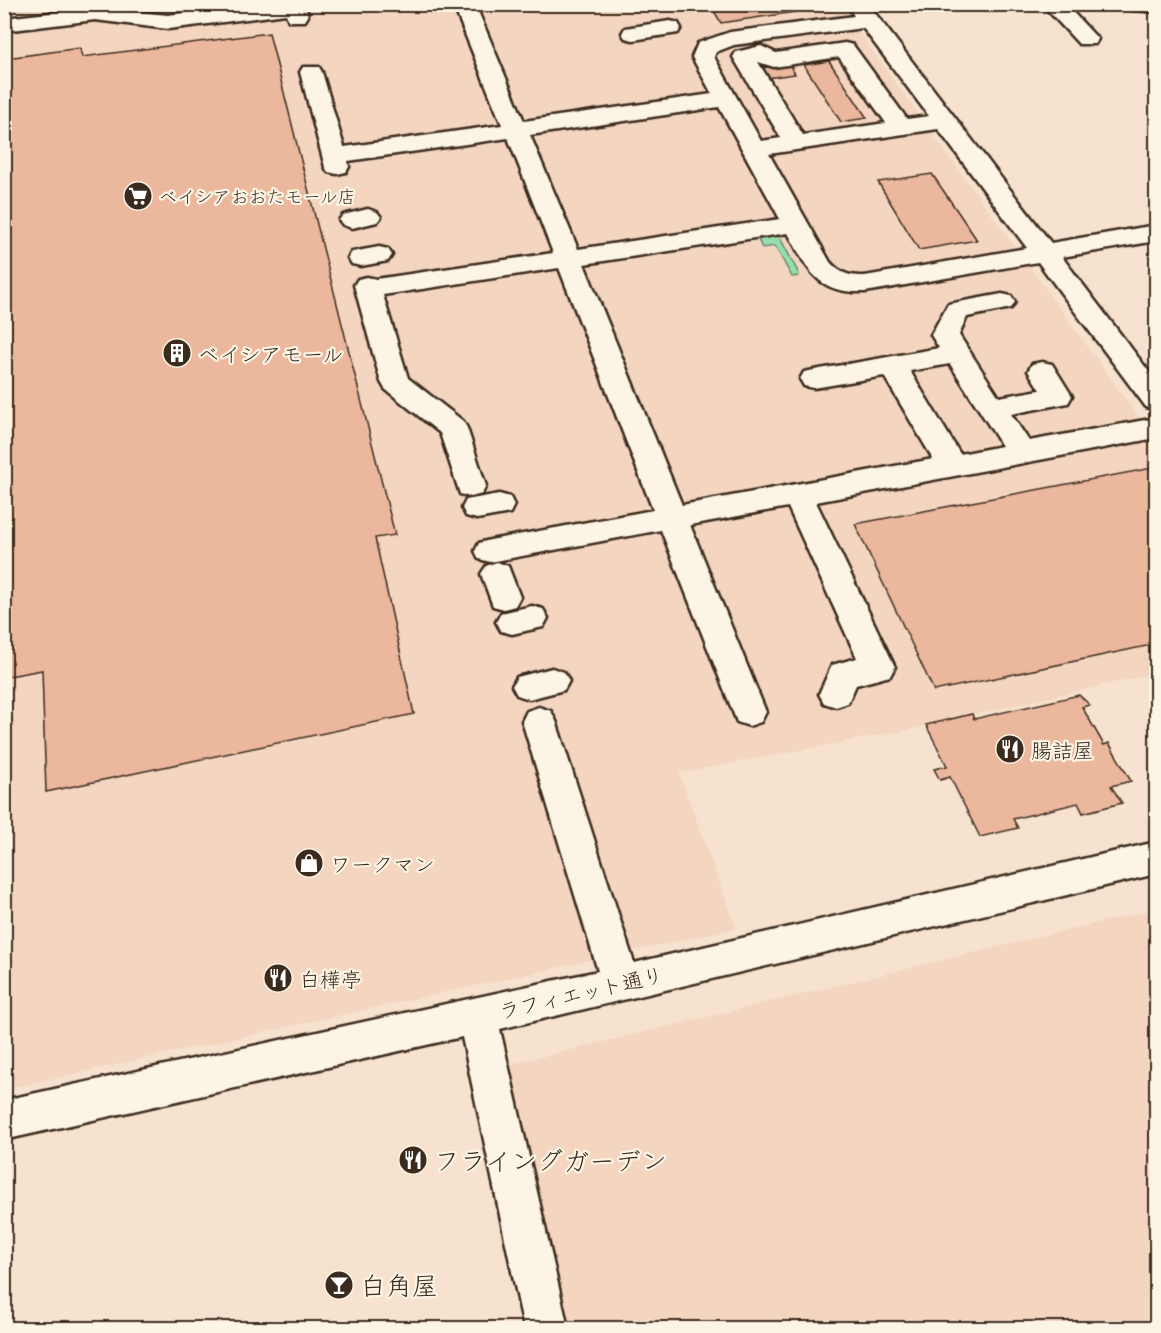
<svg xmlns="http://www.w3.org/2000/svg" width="1161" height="1333" font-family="Mali,'Klee One',sans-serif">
  <rect width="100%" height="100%" fill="#f7e2cf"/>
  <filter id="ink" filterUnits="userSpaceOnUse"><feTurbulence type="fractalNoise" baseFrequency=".0167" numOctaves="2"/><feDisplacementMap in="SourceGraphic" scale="12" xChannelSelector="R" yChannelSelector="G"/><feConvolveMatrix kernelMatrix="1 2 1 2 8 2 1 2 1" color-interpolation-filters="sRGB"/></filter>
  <g filter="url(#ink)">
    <g fill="#f3d5c0">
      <polygon points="4,5 839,5 1156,441 1156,673 917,728 679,773 736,928 5,1089"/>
      <polygon points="1156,909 1156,1328 557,1328 499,1067"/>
    </g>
    <polygon fill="#95deae" stroke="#688466" stroke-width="1.5" points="778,234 799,274 798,276 792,277 775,246 762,248 757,237"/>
    <g fill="#ebb79d" stroke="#3b2a1e" stroke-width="1.5">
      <polygon points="710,4 797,4 802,11 721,23"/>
      <polygon points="269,33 395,535 375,538 414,714 46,792 42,670 4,677 4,68 7,67 7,58 80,48 82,57"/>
      <polygon points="829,61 867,118 841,122 804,65"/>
      <polygon points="789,64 795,74 767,78 761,68"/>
      <polygon points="932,174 977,240 919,250 878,182"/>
      <polygon points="1152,468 1156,475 1156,644 934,691 855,524"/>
      <polygon points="1079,695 1090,705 1082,707 1104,745 1109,743 1131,781 1111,786 1122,803 1083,813 1078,803 1013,819 1018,828 980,837 950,777 940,780 934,769 947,766 926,725 972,714 974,719"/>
    </g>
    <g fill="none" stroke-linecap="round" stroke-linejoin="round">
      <g stroke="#3b2a1e" stroke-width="5">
        <g id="minor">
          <polygon points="256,4 305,4 308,16 305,21 289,21 286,14 168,29 95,20 4,31 4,18 95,8 168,15"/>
          <path d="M 453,4 L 475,4 L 524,121 L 712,94 L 692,57 L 698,43 L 730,32 L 854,16 L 847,4 L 868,4 L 1051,243 L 1156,225 L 1156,241 L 1062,257 L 1156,381 L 1156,410 L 1146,407 L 1038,262 L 865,292 C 817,294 808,270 788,233 L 584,264 L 682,505 L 933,459 L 884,376 L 814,388 L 804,386 L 800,379 L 804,372 L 814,370 L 939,348 L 931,335 L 948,304 L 1002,294 L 1011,296 L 1015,302 L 1011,308 L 967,317 L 959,335 L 999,397 L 1040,390 L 1028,371 L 1032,364 L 1042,362 L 1052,364 L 1072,396 L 1068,403 L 1011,414 L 1029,441 L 1156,418 L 1156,438 L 816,502 L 895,667 L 890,676 L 856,685 L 848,703 L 836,707 L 824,703 L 819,694 L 832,665 L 857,658 L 788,507 L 690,525 L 766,712 L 761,722 L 749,726 L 737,722 L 661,530 L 490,562 L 479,559 L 475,551 L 479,543 L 490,540 L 653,510 L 559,268 L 383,295 L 408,378 L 463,421 L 467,428 L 486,486 L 482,494 L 471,497 L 460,494 L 440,433 L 385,389 L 381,382 L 354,285 L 358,279 L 367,277 L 376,279 L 553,253 L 508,138 L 348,161 L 349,167 L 346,172 L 337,174 L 328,172 L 325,167 L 300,72 L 303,67 L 319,67 L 322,72 L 344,147 L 502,125 ZM 863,28 L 929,116 L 907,119 L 853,45 L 845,43 L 776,53 L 761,46 L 736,52 L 733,57 L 781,138 L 761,141 L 714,57 L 716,52 L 734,45 ZM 839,57 L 886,123 L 803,135 L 758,62 L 774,67 ZM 719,107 L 780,219 L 578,249 L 530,135 ZM 938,129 L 1027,248 L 865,276 C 849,276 841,274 830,262 L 769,154 ZM 950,364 L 1002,446 L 960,454 L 910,371 Z"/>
          <polygon points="1042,4 1065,4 1098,39 1095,44 1079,44"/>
          <polygon points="1124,4 1156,4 1156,12 1126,9"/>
          <polygon points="670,21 678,23 681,28 678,33 633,40 625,38 622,33 625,28"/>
          <polygon points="368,209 377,212 381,217 377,222 352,228 343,225 339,220 343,215"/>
          <polygon points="379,247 388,249 392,255 388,261 361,266 352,264 348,258 352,252"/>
          <polygon points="499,494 510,497 514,505 510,513 477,519 466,516 462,508 466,500"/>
          <polygon points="497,562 508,566 520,597 515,606 504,609 493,606 481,574 486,566"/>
          <polygon points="532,606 543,609 548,618 543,627 512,634 501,631 496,622 501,613"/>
          <polygon points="552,668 564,672 569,681 564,690 529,699 517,695 512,686 517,677"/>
          <polygon points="539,707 551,711 556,721 634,963 1156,842 1156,874 500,1029 568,1328 524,1328 462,1037 4,1140 4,1100 598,971 522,721 527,711"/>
        </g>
      </g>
      <use href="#minor" fill="#fcf5e5" fill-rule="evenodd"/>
    </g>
  </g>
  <defs>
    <g id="supermarket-disc" transform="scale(1.5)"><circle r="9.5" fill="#3b2a1e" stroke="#fcf5e5"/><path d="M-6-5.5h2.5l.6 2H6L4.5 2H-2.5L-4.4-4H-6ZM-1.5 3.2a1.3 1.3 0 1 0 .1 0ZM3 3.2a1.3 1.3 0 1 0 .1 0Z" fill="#fff"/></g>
    <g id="building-disc" transform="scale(1.5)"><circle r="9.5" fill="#3b2a1e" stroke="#fcf5e5"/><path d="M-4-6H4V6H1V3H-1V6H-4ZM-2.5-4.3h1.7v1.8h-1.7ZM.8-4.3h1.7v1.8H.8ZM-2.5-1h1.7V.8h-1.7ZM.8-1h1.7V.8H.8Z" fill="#fff"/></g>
    <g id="restaurant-disc" transform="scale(1.5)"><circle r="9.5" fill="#3b2a1e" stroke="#fcf5e5"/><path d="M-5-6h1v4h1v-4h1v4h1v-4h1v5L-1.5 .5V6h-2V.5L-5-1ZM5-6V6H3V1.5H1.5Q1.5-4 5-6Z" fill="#fff"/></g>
    <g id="shop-disc" transform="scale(1.5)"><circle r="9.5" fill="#3b2a1e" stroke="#fcf5e5"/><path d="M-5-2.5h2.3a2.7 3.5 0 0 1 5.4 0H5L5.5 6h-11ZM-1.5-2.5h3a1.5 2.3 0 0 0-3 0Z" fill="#fff"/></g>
    <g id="bar-disc" transform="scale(1.5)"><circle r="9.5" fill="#3b2a1e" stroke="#fcf5e5"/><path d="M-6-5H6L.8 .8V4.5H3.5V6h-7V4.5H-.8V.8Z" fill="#fff"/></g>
  </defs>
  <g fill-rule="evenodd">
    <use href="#supermarket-disc" x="138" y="196"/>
    <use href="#building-disc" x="177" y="353"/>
    <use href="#restaurant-disc" x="1010" y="749"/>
    <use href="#shop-disc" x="309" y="863"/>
    <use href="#restaurant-disc" x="278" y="978"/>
    <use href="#restaurant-disc" x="413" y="1160"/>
    <use href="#bar-disc" x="339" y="1285"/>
  </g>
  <g text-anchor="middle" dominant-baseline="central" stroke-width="4.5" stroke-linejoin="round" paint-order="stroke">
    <g font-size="18" fill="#3b2a1e" stroke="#fcf5e5" text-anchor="start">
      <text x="159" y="196">ベイシアおおたモール店</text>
    </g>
    <g font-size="21" fill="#3b2a1e" stroke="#fcf5e5" text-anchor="start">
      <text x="198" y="353">ベイシアモール</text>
      <text x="1031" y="749">腸詰屋</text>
      <text x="330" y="863">ワークマン</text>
      <text x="299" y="978">白樺亭</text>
    </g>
    <g font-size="21" fill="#3b2a1e" stroke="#fcf5e5">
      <text transform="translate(581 992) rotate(-13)">ラフィエット通り</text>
    </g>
    <g font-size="26" fill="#3b2a1e" stroke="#fcf5e5" text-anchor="start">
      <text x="434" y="1160">フライングガーデン</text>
      <text x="360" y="1285">白角屋</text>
    </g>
  </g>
  <rect width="1161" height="1333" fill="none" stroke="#fcf5e5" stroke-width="24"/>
  <rect x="12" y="12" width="1137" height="1309" fill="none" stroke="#3b2a1e" stroke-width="2" filter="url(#ink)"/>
</svg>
